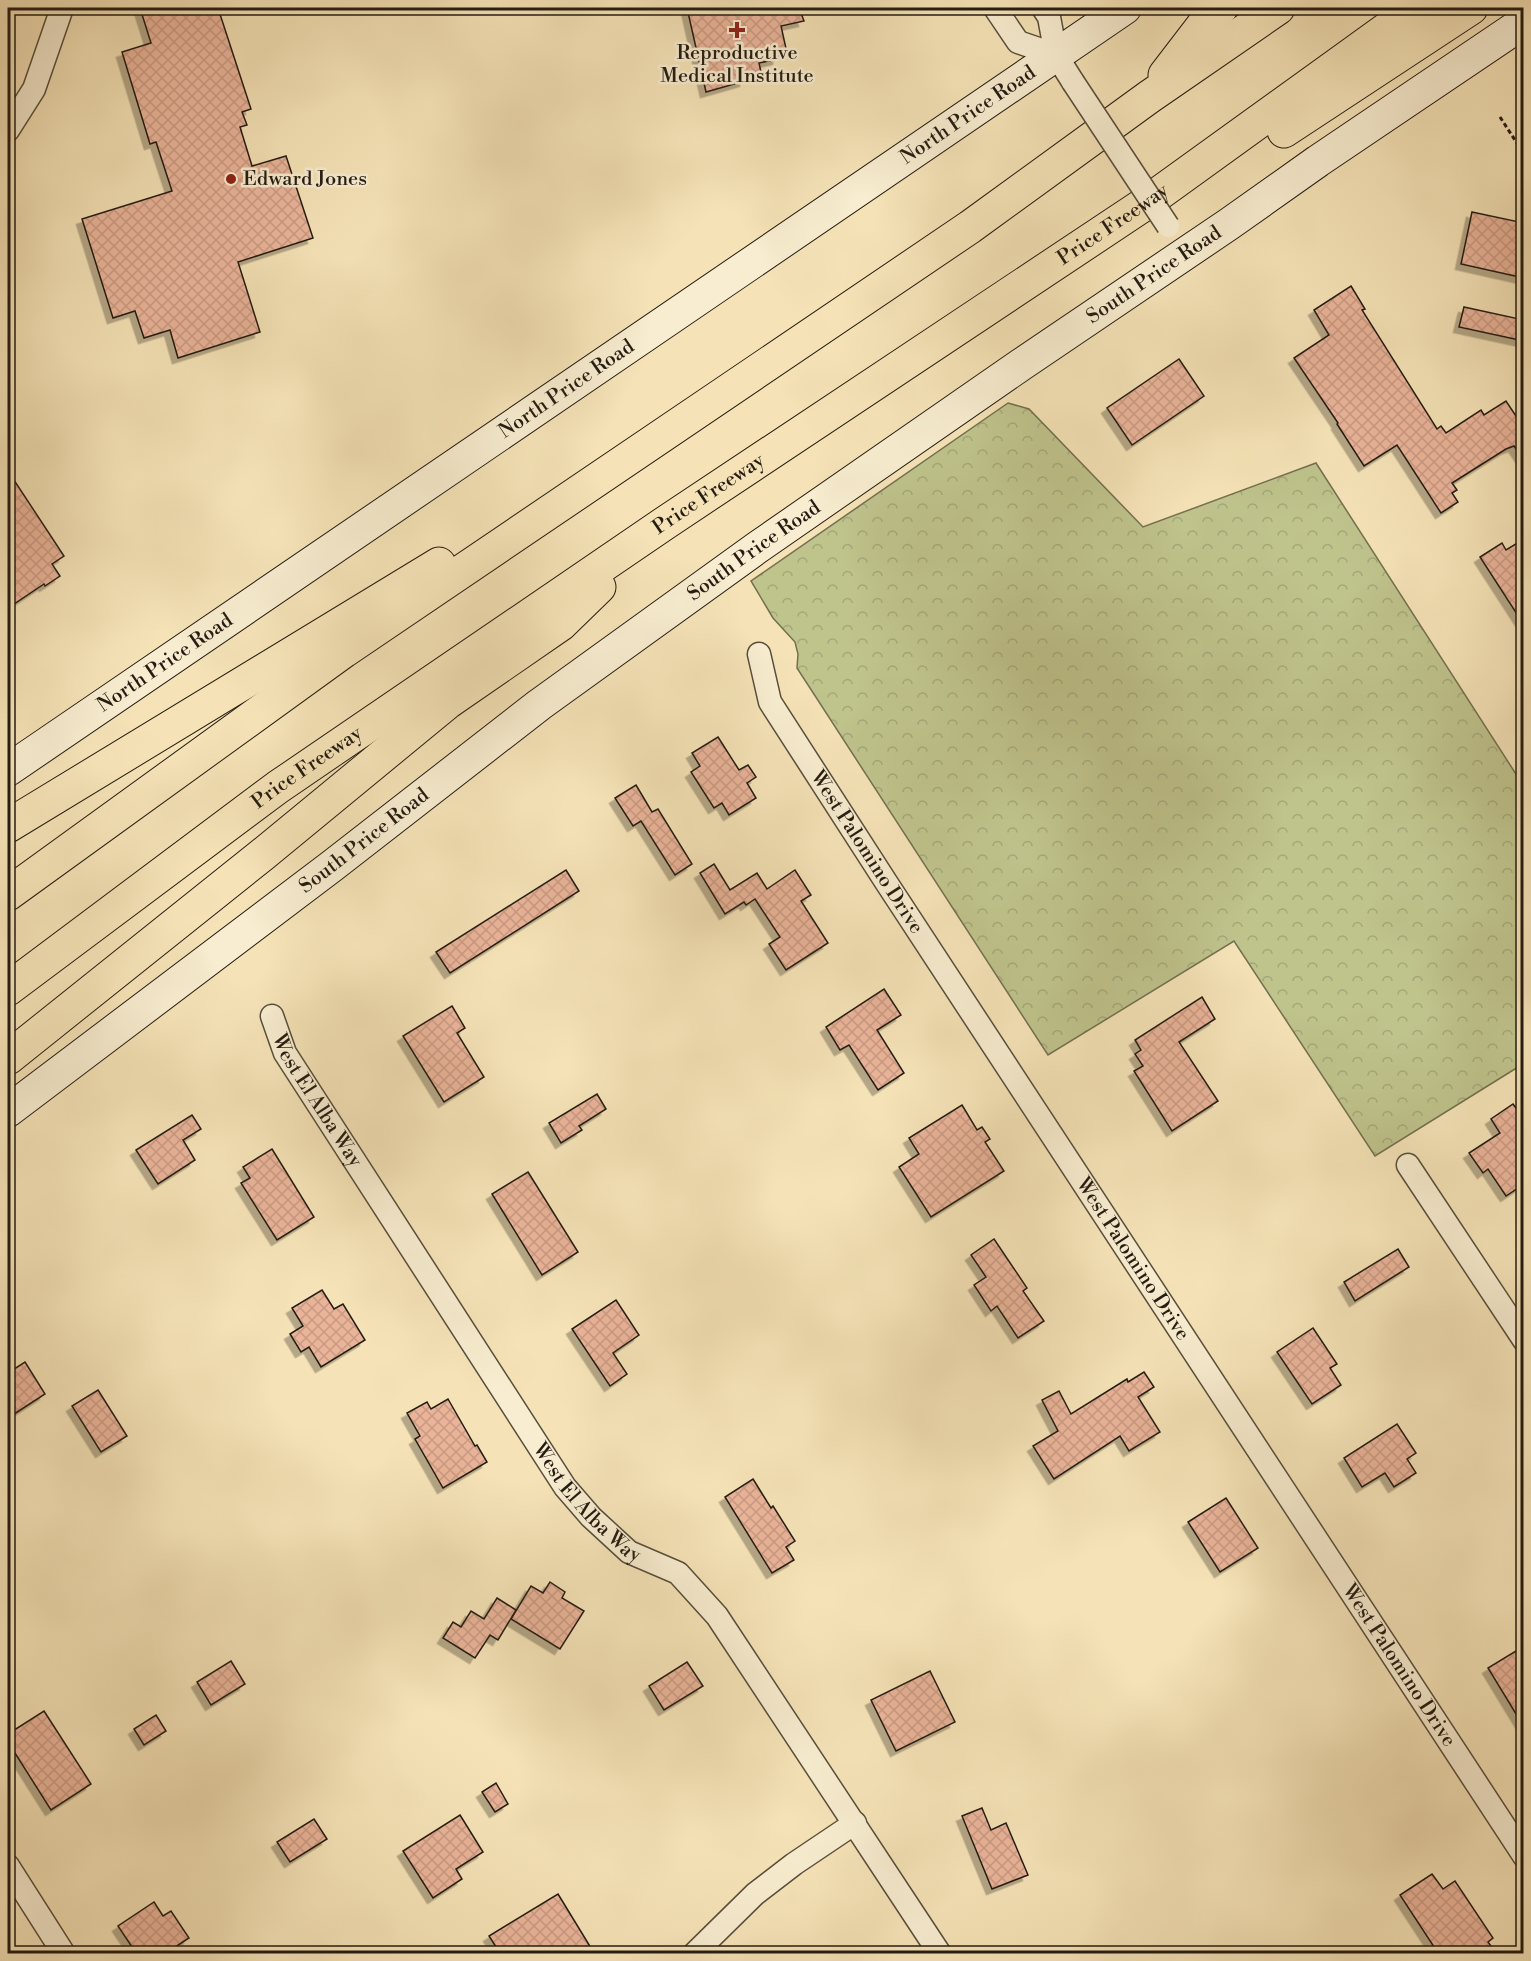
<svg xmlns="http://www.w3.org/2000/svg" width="1531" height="1961" font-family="'Libre Bodoni',serif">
  <defs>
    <pattern id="forest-crowns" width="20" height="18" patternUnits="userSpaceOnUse" patternTransform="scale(1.5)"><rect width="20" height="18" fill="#bfc38c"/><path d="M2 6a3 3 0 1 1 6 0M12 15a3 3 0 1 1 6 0" fill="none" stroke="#a4a778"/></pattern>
    <pattern id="building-cross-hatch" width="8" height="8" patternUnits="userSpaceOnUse" patternTransform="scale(1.5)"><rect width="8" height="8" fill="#eab499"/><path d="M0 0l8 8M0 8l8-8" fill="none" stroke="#c99a83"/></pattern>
    <filter id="shadow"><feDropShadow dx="-5.5" dy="5.5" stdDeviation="0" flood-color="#0004"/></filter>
  </defs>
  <rect width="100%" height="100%" fill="#f5e3b7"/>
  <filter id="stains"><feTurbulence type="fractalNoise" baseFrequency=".00333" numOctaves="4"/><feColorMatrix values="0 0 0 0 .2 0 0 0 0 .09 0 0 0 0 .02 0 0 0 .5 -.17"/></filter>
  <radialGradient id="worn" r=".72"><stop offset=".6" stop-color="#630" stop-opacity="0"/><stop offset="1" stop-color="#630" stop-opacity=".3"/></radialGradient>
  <polygon fill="url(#forest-crowns)" stroke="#72704f" stroke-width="1.5" points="1008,403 1029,409 1143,527 1316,463 1523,785 1523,1064 1375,1156 1234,941 1048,1055 797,668 798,654 795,642 773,618 751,581"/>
  <g fill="url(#building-cross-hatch)" stroke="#241c12" stroke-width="1.5" filter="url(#shadow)">
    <polygon points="140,8 218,8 251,109 242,112 247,125 240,127 252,166 286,156 313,238 238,262 260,332 178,358 170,330 144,338 135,311 113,318 82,219 172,191 156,142 150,144 122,52 151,43"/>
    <polygon points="687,8 799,8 804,21 781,26 787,53 778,55 778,59 759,63 761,72 745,77 745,81 706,92"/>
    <polygon points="1472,212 1524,223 1524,278 1461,264"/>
    <polygon points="1351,286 1365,309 1362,310 1437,429 1441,426 1446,433 1481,410 1484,415 1506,401 1524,428 1524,461 1514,446 1506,449 1452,483 1457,490 1452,493 1458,502 1441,513 1397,445 1364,466 1337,424 1338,423 1294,358 1329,335 1314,310"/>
    <polygon points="1464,307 1524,320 1524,341 1459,327"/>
    <polygon points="1179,359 1204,396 1132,445 1107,408"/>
    <polygon points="8,471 64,556 52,564 60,576 45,586 44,584 8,608"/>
    <polygon points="1524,539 1524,625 1480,557 1502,543 1506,550"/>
    <polygon points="718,737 739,770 748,765 756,777 747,783 756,798 729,815 722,803 714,808 691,772 700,766 692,753"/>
    <polygon points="636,785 652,812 658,809 692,864 675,875 641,821 633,826 615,798"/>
    <polygon points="714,864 730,890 757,873 767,889 795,870 811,895 801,901 828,943 786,970 769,944 780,937 755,899 746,905 744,902 725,914 700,873"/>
    <polygon points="566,870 579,891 450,973 436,952"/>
    <polygon points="884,989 901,1015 877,1030 904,1073 878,1090 849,1045 840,1050 826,1027"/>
    <polygon points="1202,997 1215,1019 1179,1042 1218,1101 1172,1131 1134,1071 1143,1066 1135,1054 1141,1050 1135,1040"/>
    <polygon points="452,1006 465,1028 457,1033 484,1077 444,1102 403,1036"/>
    <polygon points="597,1094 606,1109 579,1126 582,1130 561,1143 549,1123"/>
    <polygon points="1513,1104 1524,1119 1524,1184 1506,1196 1488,1169 1483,1173 1469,1153 1500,1133 1491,1119"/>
    <polygon points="962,1105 977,1130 982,1127 990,1139 985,1142 1004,1171 931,1217 899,1167 919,1154 909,1138"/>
    <polygon points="192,1115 201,1129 183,1140 195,1160 158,1184 136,1150"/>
    <polygon points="272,1149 314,1217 277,1240 241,1183 250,1178 243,1167"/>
    <polygon points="528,1172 578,1252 542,1275 492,1194"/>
    <polygon points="994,1239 1027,1288 1023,1291 1044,1321 1018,1338 997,1306 991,1311 974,1285 986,1277 971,1255"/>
    <polygon points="1398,1249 1409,1267 1355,1301 1344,1282"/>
    <polygon points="322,1290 334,1309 343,1304 365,1340 321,1367 309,1347 301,1352 290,1334 303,1326 292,1308"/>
    <polygon points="616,1300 639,1335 613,1353 627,1374 610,1386 572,1329"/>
    <polygon points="1313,1328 1337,1364 1330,1368 1341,1385 1312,1404 1277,1352"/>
    <polygon points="25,1362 45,1394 8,1418 8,1373"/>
    <polygon points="1144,1372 1154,1387 1138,1397 1160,1432 1129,1451 1120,1436 1054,1479 1033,1446 1058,1431 1042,1400 1059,1391 1071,1414 1127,1379 1128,1382"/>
    <polygon points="98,1390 127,1436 101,1452 72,1406"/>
    <polygon points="448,1399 475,1446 477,1445 487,1462 443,1488 415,1439 420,1436 407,1413 427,1402 431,1409"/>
    <polygon points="1397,1424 1416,1453 1407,1459 1416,1473 1394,1487 1385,1473 1362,1487 1344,1458"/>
    <polygon points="753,1479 771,1508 773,1506 795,1541 786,1547 794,1560 772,1573 725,1497"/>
    <polygon points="1226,1498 1258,1548 1220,1572 1188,1522"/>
    <polygon points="550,1582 565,1592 562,1598 584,1611 560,1649 511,1619 531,1586 543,1593"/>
    <polygon points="497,1598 516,1610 498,1640 490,1635 475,1658 443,1638 453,1622 461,1627 471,1611 484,1619"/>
    <polygon points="1524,1646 1524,1727 1488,1668"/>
    <polygon points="231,1661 245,1684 211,1705 197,1682"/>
    <polygon points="687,1662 703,1686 664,1710 649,1686"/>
    <polygon points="930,1671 955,1722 896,1751 871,1700"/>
    <polygon points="44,1711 91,1784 51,1810 8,1742 8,1734"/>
    <polygon points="156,1715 166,1731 144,1745 134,1729"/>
    <polygon points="496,1783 508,1804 495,1812 482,1792"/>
    <polygon points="982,1808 991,1830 1006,1823 1028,1875 992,1889 962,1816"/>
    <polygon points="460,1815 483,1852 456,1869 462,1879 433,1898 403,1851"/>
    <polygon points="314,1819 327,1839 290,1862 277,1842"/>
    <polygon points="1432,1874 1443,1889 1455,1881 1493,1938 1488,1942 1496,1953 1438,1953 1400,1895"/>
    <polygon points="558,1894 591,1948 582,1953 500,1953 489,1936"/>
    <polygon points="154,1902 163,1916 171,1911 189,1938 166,1953 136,1953 118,1926"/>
  </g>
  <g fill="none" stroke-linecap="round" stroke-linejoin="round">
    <g stroke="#584e3b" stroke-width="13">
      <polyline id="lane" points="8,1949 13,1954"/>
    </g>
    <g stroke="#584e3b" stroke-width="25">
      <g id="street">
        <polyline points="995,8 1018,42 1056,55"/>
        <polyline points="1043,8 1049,17 1056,55 1073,82"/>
        <polyline points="8,130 34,89 62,8"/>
        <path id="s1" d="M 759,654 L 770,702 L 886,882 L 1524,1856"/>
        <path id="s2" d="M 272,1016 L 285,1053 L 565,1487 L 591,1517 L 629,1552 L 678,1573 L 717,1616 L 940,1954"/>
        <polyline points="1408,1165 1524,1340"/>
        <polyline points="8,1866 64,1954"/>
        <polyline points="694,1954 755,1894 794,1864 855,1823"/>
      </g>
    </g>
    <g stroke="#241c12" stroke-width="34">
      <g id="secondary">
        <path id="s3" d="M 8,770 L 1125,8"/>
        <path id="s4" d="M 8,1111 L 332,866 L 539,705 L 758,547 L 1022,364 L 1229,224 L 1318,161 L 1524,22"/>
      </g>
    </g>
    <g stroke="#241c12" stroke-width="35">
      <g id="highway">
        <polyline points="1165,75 1211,15 1221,8"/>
        <polyline points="1284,131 1471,8"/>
        <polyline points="8,826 439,564"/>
        <polyline points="8,894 344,651 970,227 1149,97 1278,8"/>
        <path id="s5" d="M 8,989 L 278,787 L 665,523 L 1143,205 L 1416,8"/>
        <polyline points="8,1058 262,855 448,702 561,624 599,587"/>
      </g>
    </g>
    <polyline stroke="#241c12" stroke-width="3" stroke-dasharray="4.5 3" stroke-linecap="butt" points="1500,117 1524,154"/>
    <use href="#lane" stroke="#f8edd0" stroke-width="10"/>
    <use href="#street" stroke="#f8edd0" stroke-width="22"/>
    <use href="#secondary" stroke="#f8edd0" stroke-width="32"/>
    <use href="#highway" stroke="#f5e3b7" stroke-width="33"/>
    <g stroke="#584e3b" stroke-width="25" stroke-linecap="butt">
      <polyline id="street-bridge" points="1073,82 1168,226"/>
    </g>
    <use href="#street-bridge" stroke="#f8edd0" stroke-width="22"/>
  </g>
  <g fill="#8f2418" stroke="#f8edd0" stroke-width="2">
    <path d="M734 21h6v6h6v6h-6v6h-6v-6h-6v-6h6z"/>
    <circle cx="231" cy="179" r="6"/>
  </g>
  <g text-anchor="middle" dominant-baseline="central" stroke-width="5" stroke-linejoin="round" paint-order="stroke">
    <g font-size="20" fill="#241c12" stroke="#f8edd0">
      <text x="737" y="53">Reproductive<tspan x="737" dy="23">Medical Institute</tspan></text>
      <text x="243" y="179" text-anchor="start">Edward Jones</text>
    </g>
    <g font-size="20" fill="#241c12" stroke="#f8edd0">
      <text stroke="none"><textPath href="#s3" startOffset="1162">North Price Road</textPath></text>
      <text stroke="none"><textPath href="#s5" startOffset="1344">Price Freeway</textPath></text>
      <text stroke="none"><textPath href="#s4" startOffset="1419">South Price Road</textPath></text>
      <text stroke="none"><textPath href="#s3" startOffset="676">North Price Road</textPath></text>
      <text stroke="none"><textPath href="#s5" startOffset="858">Price Freeway</textPath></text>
      <text stroke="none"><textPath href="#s4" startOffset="933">South Price Road</textPath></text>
      <text stroke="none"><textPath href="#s3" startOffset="190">North Price Road</textPath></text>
      <text stroke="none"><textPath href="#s5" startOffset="372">Price Freeway</textPath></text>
      <text stroke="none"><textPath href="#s4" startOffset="447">South Price Road</textPath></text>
      <text stroke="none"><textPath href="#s1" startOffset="228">West Palomino Drive</textPath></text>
      <text stroke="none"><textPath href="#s2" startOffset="96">West El Alba Way</textPath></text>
      <text stroke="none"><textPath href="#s1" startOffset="714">West Palomino Drive</textPath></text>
      <text stroke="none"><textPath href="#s2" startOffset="582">West El Alba Way</textPath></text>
      <text stroke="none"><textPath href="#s1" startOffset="1200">West Palomino Drive</textPath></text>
    </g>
  </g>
  <rect width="1531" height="1961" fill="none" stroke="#f5e3b7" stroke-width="30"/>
  <rect x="9" y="9" width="1513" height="1943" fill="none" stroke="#241c12" stroke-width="3"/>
  <rect x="15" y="15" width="1501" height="1931" fill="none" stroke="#241c12" stroke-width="1.5"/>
  <rect width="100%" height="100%" filter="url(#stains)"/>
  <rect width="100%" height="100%" fill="url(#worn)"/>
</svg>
